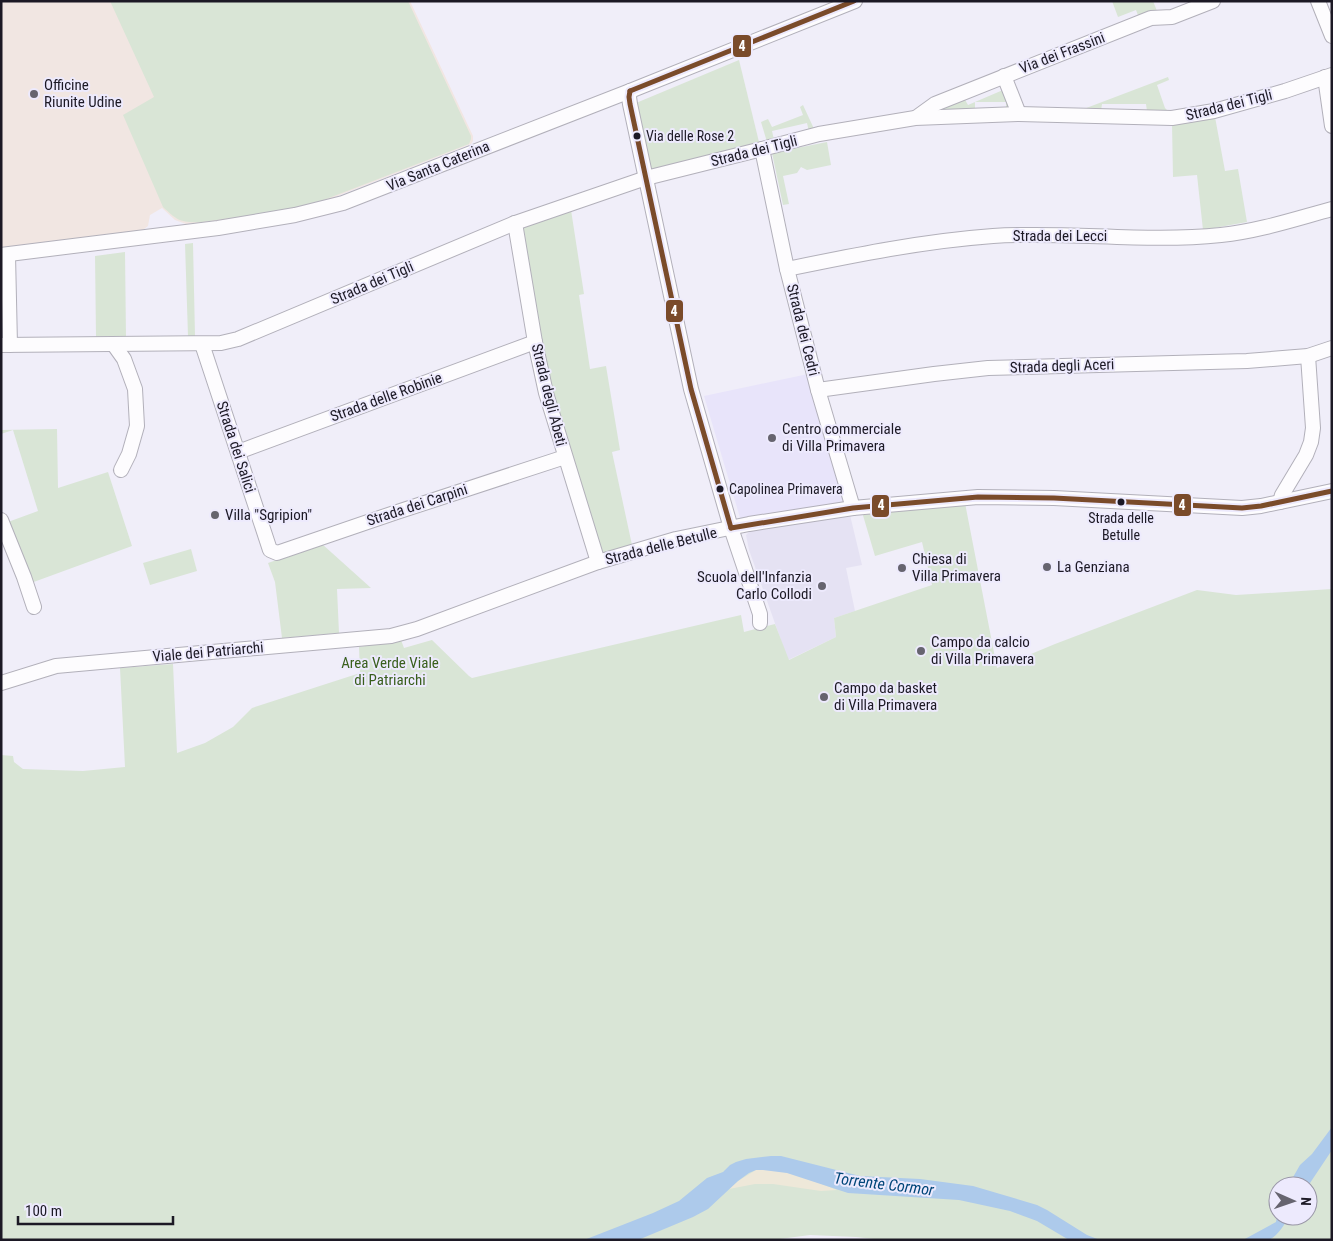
<svg xmlns="http://www.w3.org/2000/svg" width="1333" height="1241" font-family="'Roboto Condensed',sans-serif">
  <rect width="100%" height="100%" fill="#f0eef9"/>
  <polygon fill="#e8e4fa" points="808,374 847,503 741,521 704,396"/>
  <polygon fill="#f1e6e2" points="1,1 410,1 473,136 473,141 471,144 304,209 202,223 186,224 175,220 162,208 150,215 148,226 139,233 1,249"/>
  <polygon fill="#e5e2f3" points="850,515 862,565 846,568 855,611 834,618 836,637 788,660 749,550 746,535 750,531"/>
  <g fill="#d9e5d6" fill-rule="evenodd">
    <path d="M 110,1 L 408,1 L 471,136 L 471,139 L 469,144 L 303,208 L 202,222 C 181,223 178,221 163,207 L 123,115 L 154,97 Z"/>
    <polygon points="1112,1 1153,1 1157,11 1139,18 1136,10 1118,17"/>
    <polygon points="739,60 759,142 650,170 636,103"/>
    <polygon points="1168,77 1169,80 1157,85 1165,108 1169,112 1147,111 1146,104 1102,104 1101,111 1081,110"/>
    <polygon points="1003,90 1014,110 1006,110 1006,102 975,102 975,110 941,111 940,110 940,108 964,98 968,105"/>
    <polygon points="803,105 815,131 809,132 807,123 772,131 774,140 767,142 761,122 768,119 772,127 803,115 800,107"/>
    <polygon points="1215,117 1225,171 1238,169 1247,222 1203,230 1197,175 1173,177 1172,124"/>
    <polygon points="827,142 831,165 807,170 801,167 797,173 783,176 789,204 783,205 772,153"/>
    <polygon points="571,210 584,294 579,295 590,369 606,366 620,450 612,452 632,545 604,553 602,552 550,385 520,230 524,225"/>
    <polygon points="193,243 195,336 188,336 185,244"/>
    <polygon points="125,252 126,336 96,337 95,256"/>
    <polygon points="57,429 58,488 108,472 132,546 31,583 8,522 38,511 13,430 1,434 1,430"/>
    <path d="M 965,503 L 997,668 L 1055,644 L 1197,590 L 1236,595 L 1332,589 L 1332,1240 L 883,1240 L 856,1237 L 810,1235 L 772,1240 L 1,1240 L 1,755 L 13,756 L 14,762 L 23,769 L 83,771 L 125,767 L 120,668 L 173,664 L 177,753 L 205,743 L 233,727 L 252,708 L 360,673 L 359,647 L 401,640 L 404,648 L 432,640 L 469,676 L 472,678 L 741,615 L 744,632 L 775,624 L 789,660 L 836,637 L 834,618 L 932,585 L 922,542 L 875,556 L 862,512 ZM 1278,1186 L 1308,1186 L 1308,1216 L 1278,1216 Z"/>
    <polygon points="322,544 371,588 337,589 339,633 282,638 275,582 268,563"/>
    <polygon points="191,549 197,571 150,585 143,563"/>
  </g>
  <path fill="#eee8d9" d="M 756,1170 C 784,1168 812,1180 837,1190 L 821,1191 L 773,1184 L 755,1184 L 729,1189 L 738,1181 Z"/>
  <g fill="#adcaeb">
    <polygon points="1332,1127 1332,1150 1308,1186 1288,1186 1300,1165 1312,1154"/>
    <polygon points="771,1156 781,1156 860,1176 920,1179 973,1186 1037,1205 1047,1210 1087,1235 1100,1240 1069,1240 1037,1221 1010,1211 959,1200 848,1193 787,1173 763,1170 756,1170 749,1173 738,1181 708,1209 693,1217 638,1240 584,1240 653,1213 679,1201 707,1178 723,1172 730,1165 736,1162 746,1159"/>
    <path d="M 1278,1210 L 1278,1216 L 1290,1216 C 1285,1223 1277,1238 1268,1240 C 1261,1241 1251,1240 1243,1240 L 1276,1222 Z"/>
  </g>
  <g fill="none" stroke-linecap="round" stroke-linejoin="round">
    <g stroke="#b2b0ba" stroke-width="16">
      <g id="minor">
        <polyline points="1318,1 1332,36"/>
        <polyline points="1004,76 1019,114"/>
        <polyline points="1325,77 1332,126"/>
        <polyline points="630,91 629,97 630,104 691,389 731,528 760,614 760,623"/>
        <polyline points="917,117 935,104 1151,18 1172,17 1213,1"/>
        <polyline points="762,149 787,269 818,390 853,508"/>
        <polyline points="515,223 535,342 546,393 598,562"/>
        <polyline points="1,255 218,228 295,215 343,203 630,91 855,1"/>
        <polyline points="8,255 10,345"/>
        <path d="M 787,269 C 855,255 924,241 993,236 C 1069,231 1145,243 1221,235 C 1259,231 1295,219 1332,209"/>
        <polyline points="202,344 270,550 277,553 397,512 565,457"/>
        <polyline points="1,345 221,343 238,339 515,223 646,178 762,149 819,134 915,118 1019,114 1172,118 1214,111 1285,91 1332,75"/>
        <polyline points="114,345 124,359 135,389 137,426 129,454 121,470"/>
        <polyline points="818,390 934,374 988,368 1247,361 1308,356 1332,348"/>
        <polyline points="238,452 535,342"/>
        <polyline points="1280,502 1282,495 1306,455 1311,442 1313,428 1308,356"/>
        <polyline points="1,520 24,577 34,607"/>
        <polyline points="1,683 56,666 391,636 417,629 598,562 676,539 749,524 853,508 978,497 1054,498 1242,508 1261,506 1332,491"/>
      </g>
    </g>
    <use href="#minor" stroke="#fdfcfe" stroke-width="14"/>
    <g stroke="#edeafd" stroke-width="9">
      <g id="bus-1">
        <polyline points="630,91 629,97 630,104 691,389 731,528"/>
        <polyline points="630,91 854,1"/>
        <polyline points="731,528 853,508 978,497 1054,498 1242,508 1261,506 1332,491"/>
      </g>
    </g>
    <use href="#bus-1" stroke="#7a4b2a" stroke-width="5"/>
  </g>
  <g fill="#66646f" stroke="#edeafd" stroke-width="2">
    <circle cx="34" cy="94" r="5"/>
    <circle cx="772" cy="438" r="5"/>
    <circle cx="215" cy="515" r="5"/>
    <circle cx="1047" cy="567" r="5"/>
    <circle cx="902" cy="568" r="5"/>
    <circle cx="822" cy="586" r="5"/>
    <circle cx="921" cy="651" r="5"/>
    <circle cx="824" cy="697" r="5"/>
  </g>
  <g fill="#1c1925" stroke="#edeafd" stroke-width="2">
    <circle cx="637" cy="136" r="4.5"/>
    <circle cx="720" cy="489" r="4.5"/>
    <circle cx="1121" cy="502" r="4.5"/>
  </g>
  <g text-anchor="middle" dominant-baseline="central" stroke-width="4" stroke-linejoin="round" paint-order="stroke">
    <g font-size="14" fill="#1c1925" stroke="#edeafd" text-anchor="start">
      <text x="646" y="136">Via delle Rose 2</text>
      <text x="729" y="489">Capolinea Primavera</text>
      <text x="1121" y="518" text-anchor="middle">Strada delle<tspan x="1121" dy="17">Betulle</tspan></text>
    </g>
    <g font-size="15" fill="#1c1925" stroke="#edeafd">
      <text transform="translate(1062 53) rotate(-21)">Via dei Frassini</text>
      <text transform="translate(1229 105) rotate(-14)">Strada dei Tigli</text>
      <text transform="translate(754 151) rotate(-14)">Strada dei Tigli</text>
      <text transform="translate(438 166) rotate(-22)">Via Santa Caterina</text>
      <text x="1060" y="236">Strada dei Lecci</text>
      <text transform="translate(372 283) rotate(-23)">Strada dei Tigli</text>
      <text transform="translate(803 330) rotate(76)">Strada dei Cedri</text>
      <text transform="translate(1062 366) rotate(-2)">Strada degli Aceri</text>
      <text transform="translate(549 395) rotate(76)">Strada degli Abeti</text>
      <text transform="translate(386 397) rotate(-20)">Strada delle Robinie</text>
      <text transform="translate(236 447) rotate(72)">Strada dei Salici</text>
      <text transform="translate(417 505) rotate(-18)">Strada dei Carpini</text>
      <text transform="translate(661 546) rotate(-14)">Strada delle Betulle</text>
      <text transform="translate(208 652) rotate(-5)">Viale dei Patriarchi</text>
    </g>
    <g font-size="15" fill="#1c1925" stroke="#edeafd" text-anchor="start">
      <text x="44" y="85">Officine<tspan x="44" dy="17">Riunite Udine</tspan></text>
      <text x="782" y="429">Centro commerciale<tspan x="782" dy="17">di Villa Primavera</tspan></text>
      <text x="225" y="515">Villa "Sgripion"</text>
      <text x="912" y="559">Chiesa di<tspan x="912" dy="17">Villa Primavera</tspan></text>
      <text x="1057" y="567">La Genziana</text>
      <text x="812" y="577" text-anchor="end">Scuola dell'Infanzia<tspan x="812" dy="17">Carlo Collodi</tspan></text>
      <text x="931" y="642">Campo da calcio<tspan x="931" dy="17">di Villa Primavera</tspan></text>
      <text x="834" y="688">Campo da basket<tspan x="834" dy="17">di Villa Primavera</tspan></text>
    </g>
    <g font-size="15" fill="#395f1c" stroke="#edeafd">
      <text x="390" y="663">Area Verde Viale<tspan x="390" dy="17">di Patriarchi</tspan></text>
    </g>
    <g font-size="16" font-style="italic" fill="#004679" stroke="#edeafd">
      <text transform="translate(884 1184) rotate(7)">Torrente Cormor</text>
    </g>
  </g>
  <g stroke="#edeafd" stroke-width="2">
    <rect x="732" y="34" width="20" height="24" rx="5" fill="#7a4b2a"/>
    <rect x="665" y="299" width="19" height="24" rx="5" fill="#7a4b2a"/>
    <rect x="1173" y="493" width="19" height="24" rx="5" fill="#7a4b2a"/>
    <rect x="871" y="494" width="19" height="24" rx="5" fill="#7a4b2a"/>
  </g>
  <g font-size="14" text-anchor="middle" font-weight="bold" fill="#fff">
    <text x="742" y="51">4</text>
    <text x="674" y="316">4</text>
    <text x="1182" y="510">4</text>
    <text x="881" y="510">4</text>
  </g>
  <rect width="1333" height="1241" fill="none" stroke="#1c1925" stroke-width="5"/>
  <g transform="translate(1293 1201) rotate(92)"><circle r="24" fill="#edeafd" stroke="#9996a7"/>
  <path d="M0-4L9 19L0 12L-9 19Z" fill="#66646f"/>
  <text y="-8" font-size="14" font-weight="bold" text-anchor="middle" fill="#1c1925">N</text>
  </g>
  <path d="M18 1216v8h155v-8" fill="none" stroke="#1c1925" stroke-width="2.5"/>
  <text x="25" y="1216" font-size="15" fill="#1c1925" stroke="#edeafd" stroke-width="4" paint-order="stroke">100 m</text>
</svg>
